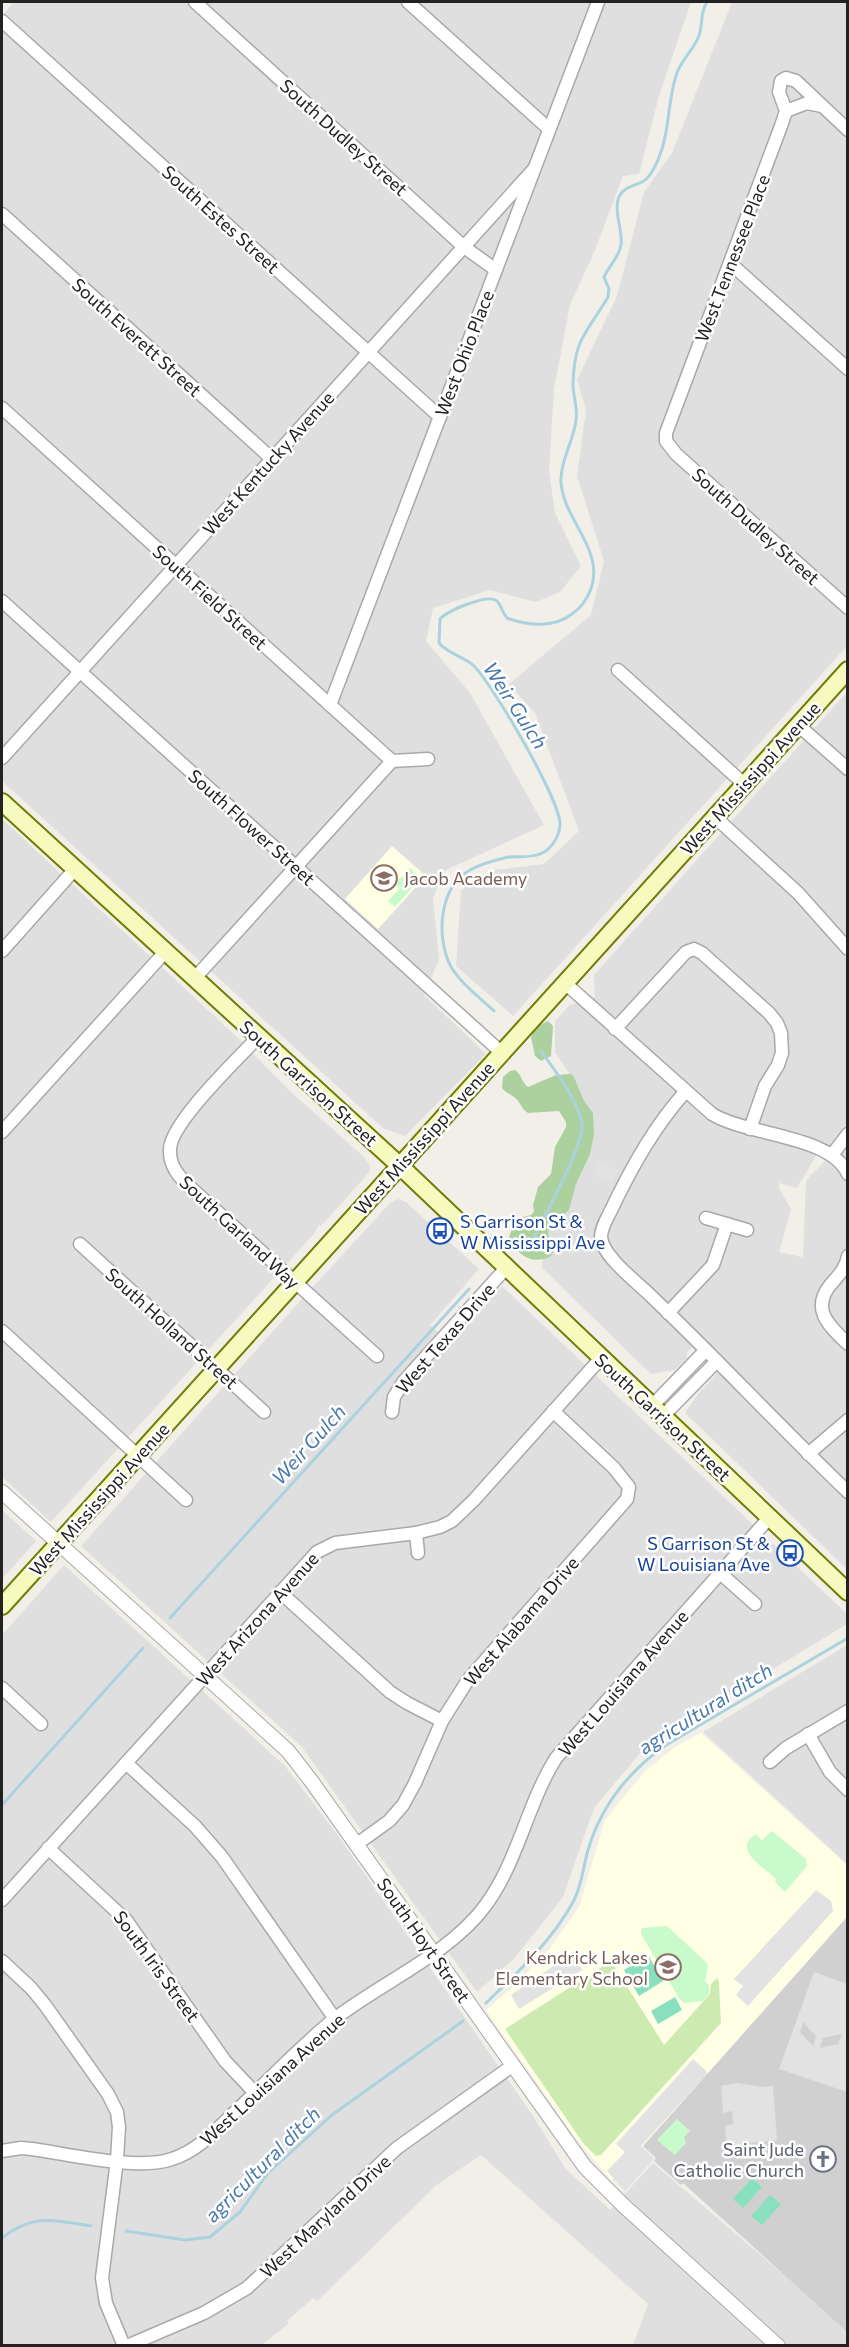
<svg xmlns="http://www.w3.org/2000/svg" width="849" height="2347" font-family="Commissioner,sans-serif">
  <rect width="100%" height="100%" fill="#f2efe9"/>
  <g fill="#e0dfdf" fill-rule="evenodd">
    <polygon points="14,2 691,2 659,96 639,174 623,176 595,250 570,305 554,389 549,471 555,513 581,566 560,592 536,602 490,590 433,608 426,641 470,693 544,825 444,871 433,899 439,960 424,995 486,1054 405,1136 383,1128 2,781 2,15"/>
    <polygon points="732,2 847,2 847,646 513,1016 456,966 461,890 496,870 544,864 579,831 535,713 509,684 591,615 604,561 577,476 586,410 577,380 617,296 644,192 672,153"/>
    <path d="M 847,692 L 847,1569 L 685,1413 L 698,1394 L 723,1367 L 698,1342 L 687,1352 L 687,1359 L 674,1370 L 651,1374 L 542,1268 L 545,1233 L 577,1164 L 573,1079 L 555,1052 L 555,1021 L 570,1005 L 595,997 L 594,975 ZM 820,1149 L 831,1155 L 806,1180 L 803,1257 L 779,1252 L 791,1209 L 779,1188 L 779,1183 L 797,1188 Z"/>
    <polygon points="2,819 238,1038 292,1093 364,1157 370,1167 369,1172 357,1186 321,1226 319,1225 313,1235 51,1522 2,1477"/>
    <polygon points="398,1199 406,1202 479,1269 430,1325 452,1344 502,1286 847,1614 847,1624 704,1711 641,1752 594,1808 563,1897 514,1959 477,1992 302,1747 81,1546 293,1309 390,1203"/>
    <polygon points="2,1510 36,1541 2,1579"/>
    <polygon points="64,1565 285,1766 339,1837 533,2116 565,2168 610,2210 653,2163 848,2330 847,2345 633,2345 648,2304 481,2155 438,2184 317,2301 313,2298 287,2321 289,2323 262,2345 2,2346 2,1635"/>
    <polygon points="847,1645 847,1864 703,1732"/>
  </g>
  <g fill="#ffffe5">
    <polygon points="392,846 426,876 378,929 345,899"/>
    <polygon points="701,1733 847,1865 847,1917 684,2102 611,2180 574,2136 486,2010 515,1985 550,1948 579,1907 605,1820 646,1770 678,1745"/>
  </g>
  <polygon fill="#d0d0d0" points="847,1917 847,2332 683,2183 681,2185 654,2161 656,2158 643,2146"/>
  <polygon fill="#cdebb0" points="611,1961 664,2045 710,1994 711,1984 717,1978 719,1982 721,2023 601,2155 596,2156 583,2143 505,2029"/>
  <g fill="#add19e">
    <polygon points="548,1021 553,1026 551,1056 541,1061 535,1056 531,1037 536,1027"/>
    <path d="M 515,1070 C 522,1075 522,1083 528,1087 L 556,1075 L 571,1074 L 574,1077 L 584,1101 L 593,1113 L 594,1135 L 590,1154 L 576,1184 L 569,1210 L 549,1228 L 548,1234 L 554,1249 C 552,1256 551,1257 544,1259 C 527,1263 516,1252 509,1237 L 516,1219 L 531,1215 L 534,1211 L 533,1205 L 538,1187 L 551,1174 L 555,1147 L 566,1127 L 566,1122 L 559,1111 L 528,1113 C 521,1109 521,1102 514,1097 C 510,1094 506,1093 502,1088 L 503,1077 L 510,1071 Z"/>
  </g>
  <g fill="#c8facc">
    <polygon points="410,868 421,878 395,907 388,901 400,888 395,884"/>
    <path d="M 772,1831 L 806,1859 L 807,1866 L 785,1892 L 775,1882 L 776,1879 C 768,1871 746,1858 747,1846 C 747,1841 752,1837 755,1834 L 762,1840 Z"/>
    <polygon points="667,1926 708,1964 705,1982 709,1985 709,1994 703,2001 684,2003 679,1998 641,1934 642,1928"/>
    <polygon points="677,2119 690,2131 684,2137 686,2143 675,2155 657,2140"/>
  </g>
  <g fill="#88e0be">
    <polygon points="648,1955 663,1981 639,1996 624,1970"/>
    <polygon points="675,1997 682,2010 658,2024 651,2011"/>
    <polygon points="752,2178 762,2187 743,2208 733,2199"/>
    <polygon points="770,2195 781,2204 762,2225 751,2216"/>
  </g>
  <g fill="#e2e2e2" fill-rule="evenodd">
    <polygon points="600,1161 618,1170 611,1184 594,1175"/>
    <polygon points="816,1890 831,1901 833,1911 748,2006 736,1995 743,1986 734,1979"/>
    <polygon points="573,1953 582,1970 519,2009 511,1995"/>
    <path d="M 814,1972 L 847,1984 L 846,2047 L 848,2049 L 847,2092 L 779,2069 ZM 803,2022 L 816,2036 L 813,2046 L 800,2032 ZM 842,2034 L 838,2044 L 820,2048 L 823,2038 Z"/>
    <polygon points="693,2059 708,2073 641,2146 654,2159 625,2191 607,2171 625,2152 616,2144"/>
    <polygon points="737,2083 764,2087 773,2086 777,2140 744,2144 729,2149 727,2147 725,2126 733,2124 732,2111 723,2113 721,2086"/>
  </g>
  <g fill="none" stroke-linecap="round" stroke-linejoin="round">
    <g stroke="#aad3df" stroke-width="3">
      <path d="M 494,1011 C 479,997 460,983 450,965 C 436,936 439,887 470,870 C 481,864 495,860 508,857 C 519,856 531,858 540,854 C 551,850 559,837 560,825 C 561,801 492,683 473,665 C 463,656 448,654 439,643 L 440,619 C 447,611 488,593 497,601 C 502,606 502,613 507,618 C 528,626 554,628 572,614 C 581,608 587,599 591,589 C 605,549 563,520 561,482 C 560,461 574,440 576,420 C 578,408 573,396 573,384 C 574,338 587,333 608,297 L 609,289 L 604,277 C 609,266 619,257 621,245 C 623,230 614,214 618,200 C 621,188 633,186 642,182 C 649,179 655,167 658,160 C 670,132 667,104 676,76 C 680,59 697,48 700,32 C 703,20 700,13 707,2"/>
      <path d="M 527,1250 C 538,1228 586,1143 582,1123 C 576,1097 556,1072 541,1051"/>
      <polyline points="170,1618 469,1289"/>
      <polyline points="2,1805 143,1648"/>
      <path d="M 486,2003 C 517,1973 552,1941 573,1902 C 582,1886 583,1867 588,1850 C 601,1806 629,1771 666,1745 L 848,1638"/>
      <polyline points="126,2231 185,2240 210,2237 240,2212 268,2173 332,2115 463,2021"/>
      <path d="M 2,2238 C 33,2213 54,2220 91,2226"/>
    </g>
    <g stroke="#a9a9a9" stroke-width="15">
      <g id="minor">
        <polyline points="195,2 464,247 496,270"/>
        <polyline points="408,2 549,129"/>
        <polyline points="2,21 440,417"/>
        <polyline points="786,111 807,103 822,106"/>
        <polyline points="848,130 796,81 786,78 781,81 779,92 786,111 781,126 666,433 666,441 676,454 848,608"/>
        <polyline points="2,214 272,459"/>
        <polyline points="730,263 848,369"/>
        <polyline points="2,408 392,761 428,759"/>
        <polyline points="2,601 502,1053"/>
        <polyline points="618,670 744,784"/>
        <polyline points="330,705 598,2"/>
        <polyline points="798,725 848,769"/>
        <polyline points="2,758 534,169"/>
        <polyline points="715,817 798,893 848,949"/>
        <polyline points="2,951 75,869"/>
        <polyline points="194,979 392,761"/>
        <path d="M 565,983 L 712,1114 C 748,1136 831,1135 848,1174"/>
        <polyline points="615,1029 686,952 694,949 702,953 769,1013 777,1023 781,1033 782,1053 778,1065 765,1086 750,1129"/>
        <path d="M 258,1037 C 238,1059 171,1122 170,1149 C 169,1166 179,1177 191,1188 L 377,1356"/>
        <path d="M 685,1092 C 655,1126 634,1163 614,1204 C 610,1214 601,1226 601,1237 C 602,1256 638,1283 651,1296 C 718,1360 781,1428 848,1492"/>
        <polyline points="2,1132 165,952"/>
        <polyline points="832,1155 848,1134"/>
        <polyline points="706,1218 747,1230"/>
        <polyline points="80,1244 264,1412"/>
        <path d="M 848,1256 C 846,1268 839,1275 831,1284 C 810,1309 829,1326 848,1344"/>
        <polyline points="668,1313 713,1265 727,1224"/>
        <polyline points="2,1331 186,1500"/>
        <polyline points="652,1406 706,1350"/>
        <polyline points="392,1412 394,1397 404,1381 506,1268"/>
        <polyline points="663,1416 717,1361"/>
        <polyline points="808,1454 848,1420"/>
        <polyline points="416,1533 418,1553"/>
        <polyline points="720,1573 755,1604"/>
        <polyline points="280,1592 390,1692 407,1703 442,1721"/>
        <polyline points="2,1688 41,1724"/>
        <polyline points="808,1734 830,1772 848,1790"/>
        <polyline points="770,1762 786,1748 848,1711"/>
        <polyline points="126,1763 195,1826 222,1857 335,2019"/>
        <polyline points="357,1844 389,1821 403,1805 415,1783 442,1721 468,1680 627,1499 629,1487 614,1468 553,1411"/>
        <polyline points="48,1848 126,1920 225,2061 255,2093"/>
        <polyline points="2,1900 317,1552 335,1543 416,1533 440,1527 452,1521 474,1500 601,1358"/>
        <polyline points="2,1961 31,1988 45,2005 108,2094 117,2112 119,2127 117,2160 102,2278 106,2303 124,2346"/>
        <path d="M 2,2151 L 21,2148 L 32,2149 C 69,2154 138,2171 172,2159 C 198,2151 217,2129 237,2110 C 269,2080 299,2048 333,2020 C 380,1983 450,1954 485,1906 C 518,1862 527,1804 556,1758 L 769,1518"/>
        <polyline points="127,2346 204,2313 247,2288 397,2148 512,2066"/>
      </g>
    </g>
    <g stroke="#a9a9a9" stroke-width="16">
      <polyline id="tertiary" points="2,1492 288,1751 312,1782 585,2167 623,2205 778,2346"/>
    </g>
    <g stroke="#707d05" stroke-width="20">
      <g id="secondary">
        <polyline points="2,802 399,1165 848,1592"/>
        <polyline points="2,1606 848,670"/>
      </g>
    </g>
    <use href="#minor" stroke="#fff" stroke-width="12"/>
    <use href="#tertiary" stroke="#fff" stroke-width="14"/>
    <use href="#secondary" stroke="#f7fabf" stroke-width="16"/>
  </g>
  <defs>
    <g id="school-ring" transform="scale(1.35)"><circle r="9.5" fill="#fff" stroke="#8d6e63" stroke-width="1.5"/><path d="M0-5L7-2L0 1L-7-2ZM-4 1L0 2.5L4 1V4Q0 6-4 4Z" fill="#8d6e63"/></g>
    <g id="bus-ring" transform="scale(1.35)"><circle r="9.5" fill="#fff" stroke="#1a4fb4" stroke-width="1.5"/><path d="M-5-6H5V4H4V6H2V4H-2V6H-4V4H-5ZM-3.5-4V0h7V-4ZM-3.5 1.2v1.5H-2V1.2ZM2 1.2v1.5H3.5V1.2Z" fill="#1a4fb4"/></g>
    <g id="church-ring" transform="scale(1.35)"><circle r="9.5" fill="#fff" stroke="#6b7280" stroke-width="1.5"/><path d="M-1.2-6h2.4v3.5h3.3v2.4h-3.3V6h-2.4V-.1h-3.3v-2.4h3.3Z" fill="#6b7280"/></g>
  </defs>
  <g fill-rule="evenodd">
    <use href="#school-ring" x="384" y="878"/>
    <use href="#bus-ring" x="440" y="1231"/>
    <use href="#bus-ring" x="790" y="1553"/>
    <use href="#school-ring" x="668" y="1967"/>
    <use href="#church-ring" x="823" y="2159"/>
  </g>
  <g text-anchor="middle" dominant-baseline="central" stroke-width="5" stroke-linejoin="round" paint-order="stroke">
    <g font-size="18" fill="#222" stroke="#fff">
      <text transform="translate(344 137) rotate(42)">South Dudley Street</text>
      <text transform="translate(221 219) rotate(42)">South Estes Street</text>
      <text transform="translate(732 258) rotate(-69)">West Tennessee Place</text>
      <text transform="translate(137 337) rotate(42)">South Everett Street</text>
      <text transform="translate(464 353) rotate(-69)">West Ohio Place</text>
      <text transform="translate(268 463) rotate(-48)">West Kentucky Avenue</text>
      <text transform="translate(756 526) rotate(42)">South Dudley Street</text>
      <text transform="translate(210 597) rotate(42)">South Field Street</text>
      <text transform="translate(750 778) rotate(-48)">West Mississippi Avenue</text>
      <text transform="translate(252 827) rotate(42)">South Flower Street</text>
      <text transform="translate(309 1083) rotate(42)">South Garrison Street</text>
      <text transform="translate(424 1138) rotate(-48)">West Mississippi Avenue</text>
      <text transform="translate(240 1232) rotate(43)">South Garland Way</text>
      <text transform="translate(172 1328) rotate(42)">South Holland Street</text>
      <text transform="translate(445 1338) rotate(-49)">West Texas Drive</text>
      <text transform="translate(663 1417) rotate(43)">South Garrison Street</text>
      <text transform="translate(99 1499) rotate(-48)">West Mississippi Avenue</text>
      <text transform="translate(257 1619) rotate(-48)">West Arizona Avenue</text>
      <text transform="translate(521 1621) rotate(-49)">West Alabama Drive</text>
      <text transform="translate(623 1683) rotate(-49)">West Louisiana Avenue</text>
      <text transform="translate(424 1940) rotate(55)">South Hoyt Street</text>
      <text transform="translate(157 1966) rotate(54)">South Iris Street</text>
      <text transform="translate(272 2079) rotate(-42)">West Louisiana Avenue</text>
      <text transform="translate(325 2216) rotate(-43)">West Maryland Drive</text>
    </g>
    <g font-size="18" fill="#785e54" stroke="#fff" text-anchor="start">
      <text x="404" y="878">Jacob Academy</text>
      <text x="648" y="1957" text-anchor="end">Kendrick Lakes<tspan x="648" dy="21">Elementary School</tspan></text>
    </g>
    <g font-size="18" fill="#164399" stroke="#fff" text-anchor="start">
      <text x="460" y="1221">S Garrison St &amp;<tspan x="460" dy="21">W Mississippi Ave</tspan></text>
      <text x="770" y="1543" text-anchor="end">S Garrison St &amp;<tspan x="770" dy="21">W Louisiana Ave</tspan></text>
    </g>
    <g font-size="18" fill="#5b616d" stroke="#fff" text-anchor="end">
      <text x="804" y="2149">Saint Jude<tspan x="804" dy="21">Catholic Church</tspan></text>
    </g>
    <g font-size="20" font-style="italic" fill="#4a7aab" stroke="#fff">
      <text transform="translate(516 705) rotate(57)">Weir Gulch</text>
      <text transform="translate(308 1444) rotate(-48)">Weir Gulch</text>
      <text transform="translate(705 1708) rotate(-32)">agricultural ditch</text>
      <text transform="translate(262 2164) rotate(-45)">agricultural ditch</text>
    </g>
  </g>
  <rect width="849" height="2347" fill="none" stroke="#222222" stroke-width="6"/>
</svg>
